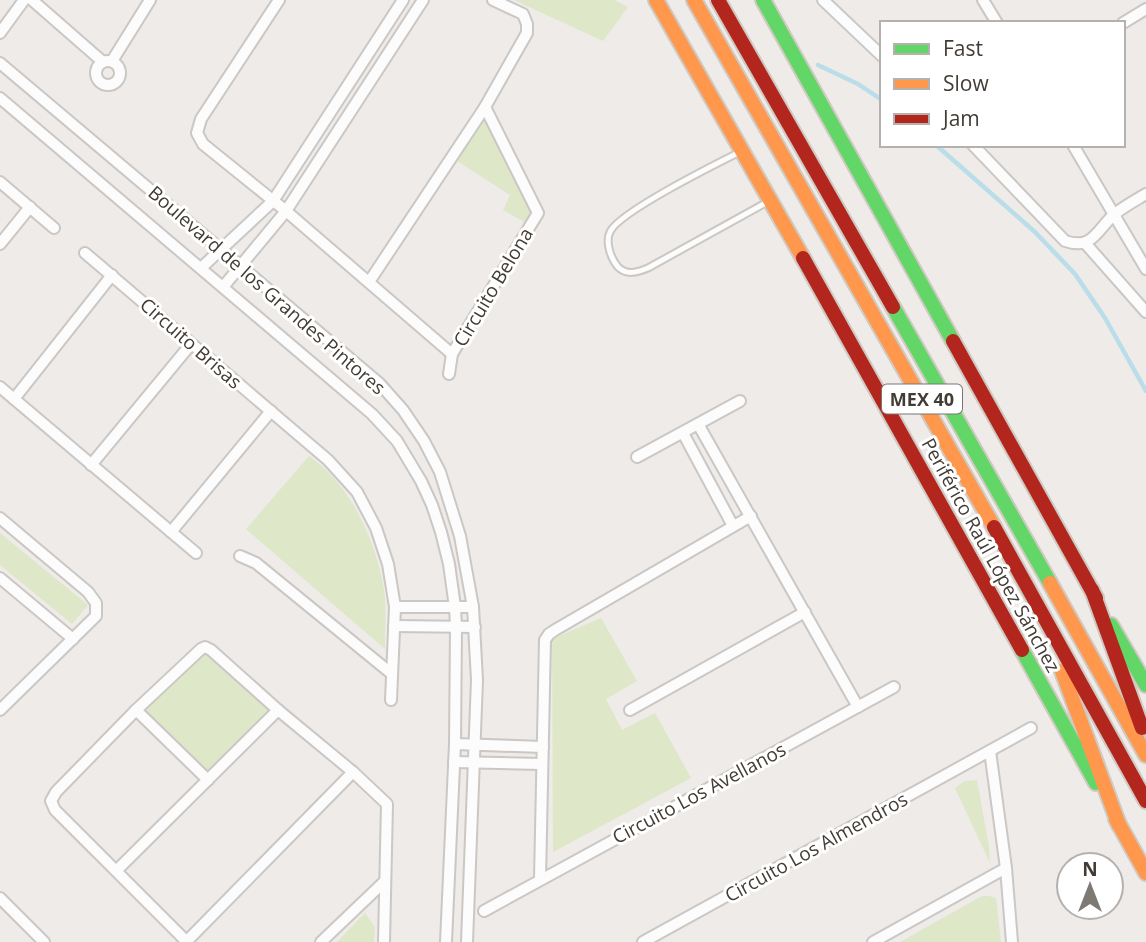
<svg xmlns="http://www.w3.org/2000/svg" width="1146" height="942" font-family="'Open Sans',sans-serif">
  <rect width="100%" height="100%" fill="#eeebe8"/>
  <g fill="#dfe7c9">
    <polygon points="514,0 614,0 628,7 603,41"/>
    <polygon points="485,112 535,213 528,224 503,210 510,195 454,159"/>
    <path d="M 309,456 C 349,483 374,537 383,584 C 387,605 385,628 385,649 L 246,529 Z"/>
    <polygon points="0,533 88,605 72,624 0,565"/>
    <polygon points="601,618 637,681 606,699 622,730 655,713 691,778 553,852 552,639"/>
    <polygon points="206,649 273,710 208,774 139,710"/>
    <polygon points="977,780 989,847 990,863 955,788 965,781"/>
    <polygon points="989,896 996,898 1001,942 900,942 982,896"/>
    <polygon points="365,913 375,927 374,942 337,942"/>
  </g>
  <g fill="none" stroke-linecap="round" stroke-linejoin="round">
    <g stroke="#baddea" stroke-width="4.5">
      <polyline points="818,65 858,84 882,100"/>
      <polyline points="936,145 1035,232 1075,274 1105,318 1146,391"/>
    </g>
    <g stroke="#cac7c4" stroke-width="9">
      <path id="lane" d="M 742,151 C 718,163 619,212 610,232 C 605,242 611,259 618,267 C 627,276 638,272 648,268 L 769,201"/>
    </g>
    <g stroke="#cac7c4" stroke-width="14">
      <g id="street">
        <polyline points="32,0 103,62"/>
        <polyline points="279,0 201,119 197,133 203,144 286,211 452,354"/>
        <polyline points="823,0 882,56"/>
        <polyline points="983,0 997,23"/>
        <polyline points="1123,23 1146,9"/>
        <polyline points="0,33 24,0"/>
        <circle cx="108" cy="73" r="12"/>
        <polyline points="112,61 150,0"/>
        <polyline points="0,63 379,383 403,410 424,441 440,472 460,536 473,607 477,680 467,942"/>
        <polyline points="0,98 372,414 397,441 421,481 432,505 441,532 449,564 455,607 456,627 455,744 446,942"/>
        <path d="M 973,145 L 1065,241 C 1094,251 1098,227 1116,213 C 1125,206 1136,200 1146,194"/>
        <polyline points="1073,145 1146,269"/>
        <polyline points="0,182 54,228"/>
        <polyline points="1085,243 1146,312"/>
        <polyline points="0,244 30,207"/>
        <polyline points="85,253 328,460 357,492 376,528 388,564 395,607 391,700"/>
        <polyline points="201,268 273,201 403,0"/>
        <polyline points="369,282 485,107 527,33 527,24 523,14 493,0"/>
        <polyline points="223,287 286,211 423,0"/>
        <polyline points="449,374 452,354 538,213 485,107"/>
        <polyline points="0,387 196,553"/>
        <polyline points="14,399 112,275"/>
        <polyline points="698,424 858,707"/>
        <polyline points="683,433 733,526"/>
        <polyline points="637,457 740,401"/>
        <polyline points="91,465 191,344"/>
        <polyline points="0,518 88,592 96,603 96,616 0,710"/>
        <polyline points="171,532 271,411"/>
        <polyline points="240,556 256,563 392,674"/>
        <polyline points="0,578 73,639"/>
        <polyline points="395,607 473,607"/>
        <polyline points="394,626 475,627"/>
        <polyline points="136,710 208,780"/>
        <polyline points="630,710 805,612"/>
        <polyline points="455,744 543,747"/>
        <polyline points="990,751 1006,868 1012,942"/>
        <polyline points="454,762 542,764"/>
        <polyline points="117,870 278,710"/>
        <polyline points="540,879 545,640 549,634 555,630 751,516"/>
        <polyline points="0,898 44,942"/>
        <polyline points="484,911 894,687"/>
        <polyline points="187,941 353,772"/>
        <polyline points="187,942 55,810 51,801 56,792 136,710 201,649 205,647 211,650 278,710 353,772 387,804 384,942"/>
        <polyline points="321,942 385,881"/>
        <polyline points="643,942 1031,728"/>
        <polyline points="873,942 1006,868"/>
      </g>
    </g>
    <g stroke="#cfc9c1" stroke-width="18">
      <g id="fast">
        <polyline points="763,0 953,341"/>
        <polyline points="893,307 1050,583"/>
        <polyline points="1111,625 1146,685"/>
        <polyline points="1022,650 1096,783"/>
      </g>
    </g>
    <g stroke="#cfc9c1" stroke-width="18">
      <g id="slow">
        <polyline points="656,0 803,258"/>
        <polyline points="694,0 994,527"/>
        <polyline points="1050,583 1146,755"/>
        <polyline points="1062,671 1119,825"/>
        <polyline points="1116,819 1146,873"/>
      </g>
    </g>
    <g stroke="#cfc9c1" stroke-width="18">
      <g id="jam">
        <polyline points="718,0 893,307"/>
        <polyline points="803,258 1022,650"/>
        <polyline points="953,341 1096,598"/>
        <polyline points="994,527 1146,801"/>
        <polyline points="1092,590 1142,728"/>
      </g>
    </g>
    <use href="#lane" stroke="#fcfcfc" stroke-width="5"/>
    <use href="#street" stroke="#fcfcfc" stroke-width="10"/>
    <use href="#fast" stroke="#63d668" stroke-width="14"/>
    <use href="#slow" stroke="#ff974d" stroke-width="14"/>
    <use href="#jam" stroke="#b3261e" stroke-width="14"/>
  </g>
  <g text-anchor="middle" dominant-baseline="central" stroke-width="6" stroke-linejoin="round" paint-order="stroke">
    <rect fill="#fff" stroke="#7b7672" stroke-width="2" x="882" y="384.5" width="80" height="29" rx="5"/>
    <g font-size="18" font-weight="bold" fill="#433c35">
      <text x="922" y="399">MEX 40</text>
    </g>
    <g font-size="19" fill="#433c35" stroke="#fff">
      <text transform="translate(493 287) rotate(-59)">Circuito Belona</text>
      <text transform="translate(267 290) rotate(41)">Boulevard de los Grandes Pintores</text>
      <text transform="translate(191 343) rotate(41)">Circuito Brisas</text>
      <text transform="translate(991 555) rotate(61)">Periférico Raúl López Sánchez</text>
      <text transform="translate(699 793) rotate(-28)">Circuito Los Avellanos</text>
      <text transform="translate(816 847) rotate(-29)">Circuito Los Almendros</text>
    </g>
  </g>
  <rect x="880" y="21" width="245" height="126" fill="#ffffff" stroke="#b4b1ae" stroke-width="2"/>
  <rect x="894" y="44" width="35" height="10" fill="#63d668" stroke="#b4b1ae" stroke-width="2"/>
  <text x="943" y="56" font-size="21" fill="#433c35">Fast</text>
  <rect x="894" y="79" width="35" height="10" fill="#ff974d" stroke="#b4b1ae" stroke-width="2"/>
  <text x="943" y="91" font-size="21" fill="#433c35">Slow</text>
  <rect x="894" y="114" width="35" height="10" fill="#b3261e" stroke="#b4b1ae" stroke-width="2"/>
  <text x="943" y="126" font-size="21" fill="#433c35">Jam</text>
  <g transform="translate(1090 886)"><circle r="33" fill="#ffffff" stroke="#b4b1ae" stroke-width="2"/>
  <path d="M0-5L12 26L0 18L-12 26Z" fill="#7f7974"/>
  <text y="-10" font-size="19" font-weight="bold" text-anchor="middle" fill="#433c35">N</text>
  </g>
</svg>
